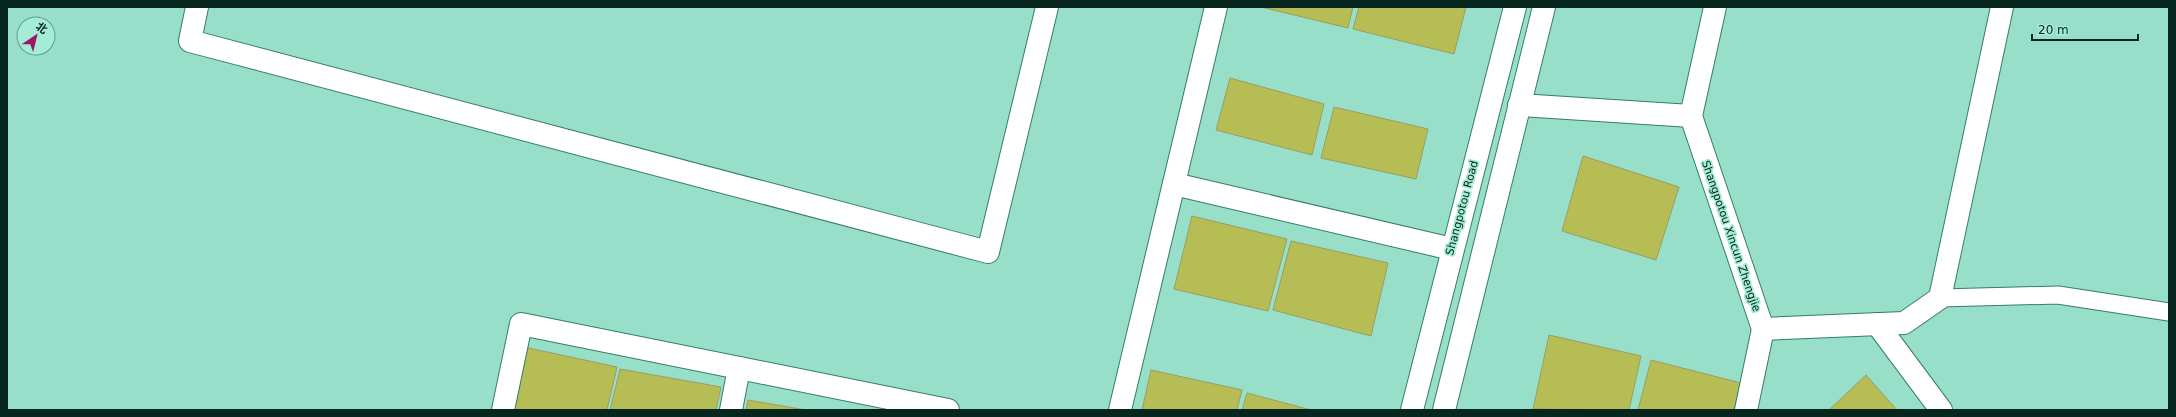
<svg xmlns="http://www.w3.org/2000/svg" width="2176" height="417" font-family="'DejaVu Sans','Noto Sans SC',sans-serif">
  <rect width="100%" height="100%" fill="#97dfc8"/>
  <g fill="#b6bd55" stroke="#999e64">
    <polygon points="1261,7 1353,7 1348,28"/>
    <polygon points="1359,7 1466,7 1454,54 1353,29"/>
    <polygon points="1230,78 1324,104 1312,155 1216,130"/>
    <polygon points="1334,107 1428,129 1416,179 1321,158"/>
    <polygon points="1583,156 1679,187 1656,260 1562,231"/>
    <polygon points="1192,216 1287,239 1268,311 1174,289"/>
    <polygon points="1291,241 1388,263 1371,336 1273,310"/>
    <polygon points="1549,335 1641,356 1629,410 1533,409"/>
    <polygon points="524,347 617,367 607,410 510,410"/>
    <polygon points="1651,360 1741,383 1734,410 1638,410"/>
    <polygon points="620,369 721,387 716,410 610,410"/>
    <polygon points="1151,370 1242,390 1237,410 1142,410"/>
    <polygon points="1866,375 1897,410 1831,410 1830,409"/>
    <polygon points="1247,393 1311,410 1242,410"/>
    <polygon points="748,400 806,410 746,410"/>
  </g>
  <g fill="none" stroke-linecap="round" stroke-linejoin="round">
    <g stroke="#357d69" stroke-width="19">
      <polyline id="service" points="1940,298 2058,295 2169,312"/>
    </g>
    <g stroke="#357d69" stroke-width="24">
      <g id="minor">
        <polyline points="197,7 190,41 988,252 1047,7"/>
        <polyline points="1715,7 1691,116 1763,329 1904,323 1940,298 2002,7"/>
        <polyline points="1519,105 1691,116"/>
        <polyline points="1174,184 1452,249"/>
        <polyline points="1877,324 1941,410"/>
        <polyline points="503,410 521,324 948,410"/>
        <polyline points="731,410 739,368"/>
        <polyline points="1120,410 1216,7"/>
        <polyline points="1746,410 1763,329"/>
      </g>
    </g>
    <g stroke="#357d69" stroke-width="24">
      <g id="tertiary">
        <polyline points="1412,410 1515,7"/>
        <polyline points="1444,410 1544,7"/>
      </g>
    </g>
    <use href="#service" stroke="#fff" stroke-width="17"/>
    <use href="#minor" stroke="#fff" stroke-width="22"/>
    <use href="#tertiary" stroke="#fff" stroke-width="22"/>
  </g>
  <g text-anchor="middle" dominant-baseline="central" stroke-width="3.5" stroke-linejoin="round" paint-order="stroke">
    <g font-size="11" fill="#07261e" stroke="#a4ecd5">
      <text transform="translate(1462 208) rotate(-75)">Shangpotou Road</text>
      <text transform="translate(1731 236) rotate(71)">Shangpotou Xincun Zhengjie</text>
    </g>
  </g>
  <rect width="2176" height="417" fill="none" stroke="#07261e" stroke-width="16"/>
  <g transform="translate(36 36) rotate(35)"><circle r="19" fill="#a4ecd5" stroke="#659d8c"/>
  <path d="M0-3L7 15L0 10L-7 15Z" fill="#9e1564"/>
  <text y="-6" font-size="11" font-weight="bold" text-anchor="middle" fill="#07261e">北</text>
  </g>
  <path d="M2032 34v6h106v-6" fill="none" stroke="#07261e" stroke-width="2"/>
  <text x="2038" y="34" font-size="12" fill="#07261e" stroke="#a4ecd5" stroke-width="3" paint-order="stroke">20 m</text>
</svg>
